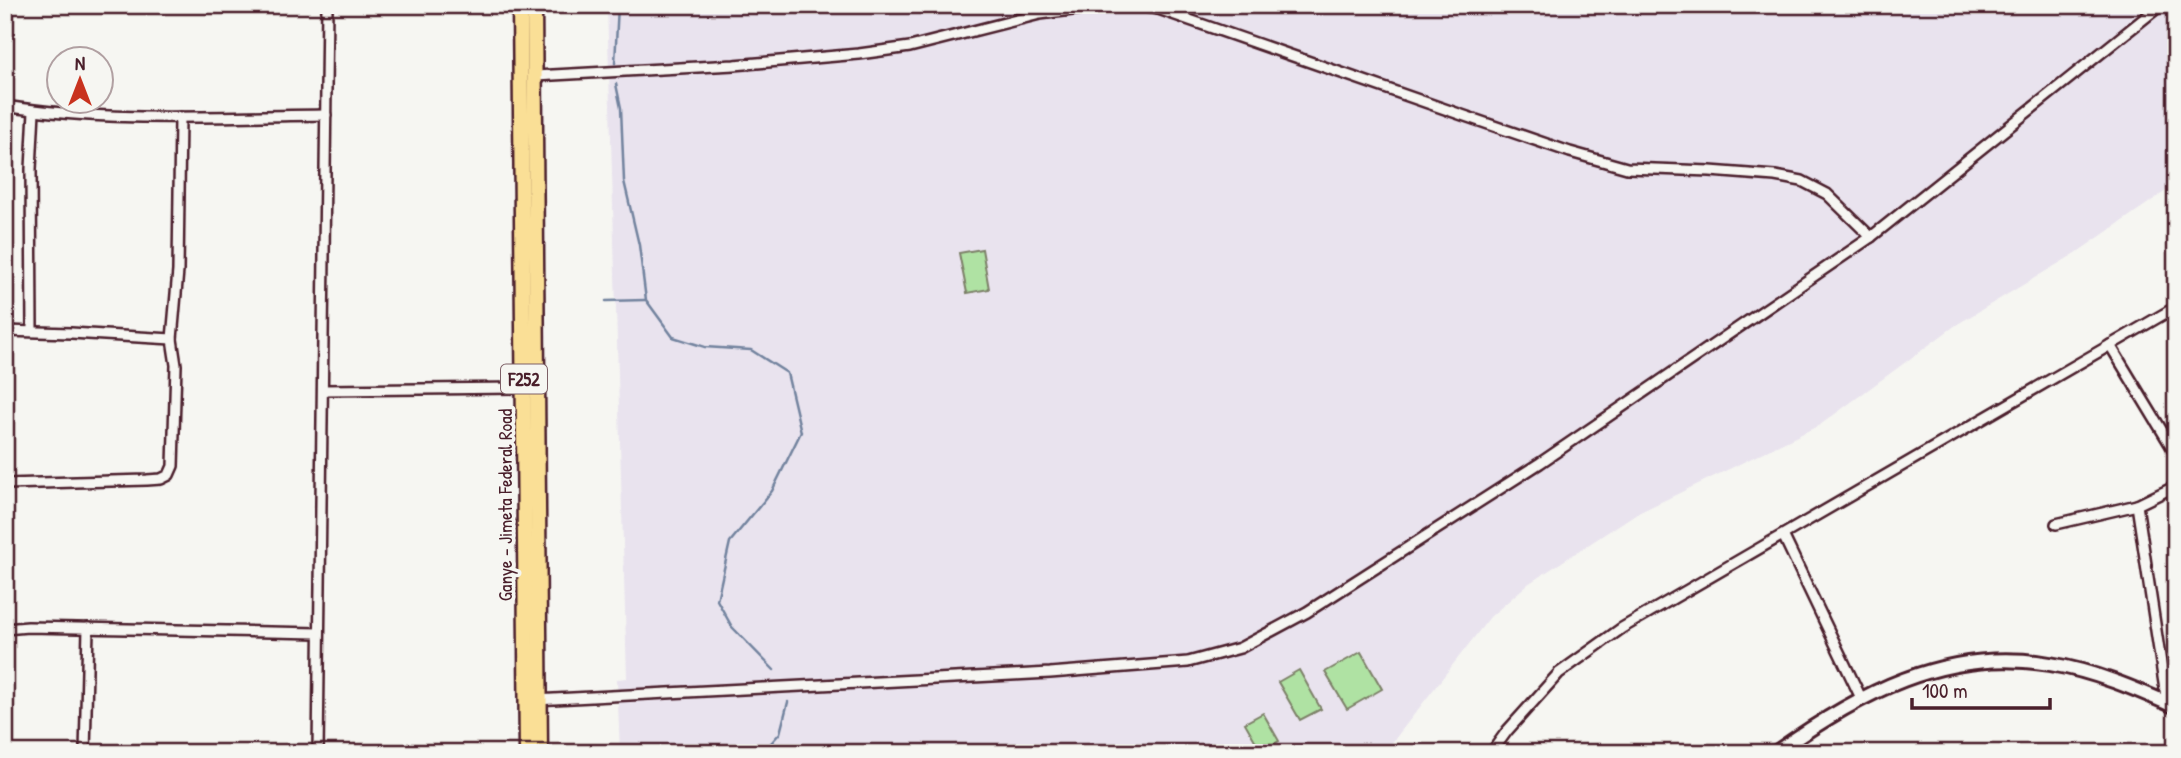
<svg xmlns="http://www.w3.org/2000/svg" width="2181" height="758" font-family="'Patrick Hand',sans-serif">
  <rect width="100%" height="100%" fill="#f6f6f2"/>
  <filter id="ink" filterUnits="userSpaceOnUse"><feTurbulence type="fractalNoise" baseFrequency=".0143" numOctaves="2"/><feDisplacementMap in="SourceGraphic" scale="14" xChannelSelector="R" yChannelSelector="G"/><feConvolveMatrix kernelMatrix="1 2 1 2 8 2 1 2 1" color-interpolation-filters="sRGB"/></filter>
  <g filter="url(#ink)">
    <polygon fill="#e9e3ee" points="607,5 2176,5 2176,184 2076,253 1956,325 1820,425 1634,515 1528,584 1490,617 1384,753 620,753 617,679 627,678"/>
    <g fill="#afe2a3" stroke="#7c8067" stroke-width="2">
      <polygon points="982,249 989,289 967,293 959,253"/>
      <polygon points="1361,652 1382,689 1347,709 1325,672"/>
      <polygon points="1299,670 1321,709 1300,720 1278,682"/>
      <polygon points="1263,713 1279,741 1261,751 1245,723"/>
    </g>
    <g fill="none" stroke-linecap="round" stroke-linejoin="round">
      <g stroke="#72839e" stroke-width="2.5">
        <polyline points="615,63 618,5"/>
        <polyline points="616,84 621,108 624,181 639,245 646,300 673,337 705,347 751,350 787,373 801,432 772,491 730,542 717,600 732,627 774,670"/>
        <polyline points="606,301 645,300"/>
        <polyline points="762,753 780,733 788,702"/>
      </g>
      <g stroke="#4a1f2b" stroke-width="14">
        <g id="minor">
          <polyline points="1135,5 1158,9 1462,115 1570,152 1627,168 1710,171 1775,176 1802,181 1827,194 1871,237"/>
          <polyline points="535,76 734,65 859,54 910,47 1040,14 1113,5"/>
          <path d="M 5,106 C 111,123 219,116 326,115"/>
          <polyline points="5,331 71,333 172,339"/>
          <polyline points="32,331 31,169 34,111"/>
          <polyline points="2110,345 2176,454"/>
          <polyline points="324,390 524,388"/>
          <polyline points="5,484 147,480 161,479 169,475 173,466 176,365 172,339 178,271 180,117"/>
          <polyline points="2137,505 2167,703"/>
          <polyline points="2056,524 2137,505 2176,486"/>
          <polyline points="1783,535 1861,698"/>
          <polyline points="5,629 28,627 319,633"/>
          <polyline points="535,700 1050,673 1188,662 1240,648 1307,612 1540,463 1871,237 2161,5"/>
          <polyline points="85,753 88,628"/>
          <polyline points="318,753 327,5"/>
          <polyline points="1491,753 1507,731 1559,673 1622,628 2176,307"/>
        </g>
      </g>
      <g stroke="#4a1f2b" stroke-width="18">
        <path id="secondary" d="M 1775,753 C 1858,694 1945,646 2050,664 C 2094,671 2136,689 2176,707"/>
      </g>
      <g stroke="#4a1f2b" stroke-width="19">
        <g id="primary">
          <polyline points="520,5 527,753"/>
          <polyline points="534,5 540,753"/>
        </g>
      </g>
      <use href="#minor" stroke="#f6f6f2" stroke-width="9"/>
      <use href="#secondary" stroke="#f6f6f2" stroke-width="12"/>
      <use href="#primary" stroke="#fadf96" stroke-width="14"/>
    </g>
  </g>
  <g text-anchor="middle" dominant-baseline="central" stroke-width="7" stroke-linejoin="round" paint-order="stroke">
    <rect fill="#f6f6f2" stroke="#7e6067" stroke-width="2" x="501" y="364.5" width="46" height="29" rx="5"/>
    <g font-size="18" font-weight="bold" fill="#4a1f2b">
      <text x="524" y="379">F252</text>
    </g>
    <g font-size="19" fill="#4a1f2b" stroke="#f6f6f2">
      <text transform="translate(505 505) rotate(-90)">Ganye - Jimeta Federal Road</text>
    </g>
  </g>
  <rect width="2181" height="758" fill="none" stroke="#f6f6f2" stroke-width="28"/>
  <rect x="14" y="14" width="2153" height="730" fill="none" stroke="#4a1f2b" stroke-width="2.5" filter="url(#ink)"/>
  <g transform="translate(80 80)"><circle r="33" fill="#f6f6f2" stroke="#b1a0a2" stroke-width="2"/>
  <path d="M0-5L12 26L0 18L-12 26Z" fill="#c8321e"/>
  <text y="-10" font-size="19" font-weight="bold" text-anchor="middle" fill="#4a1f2b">N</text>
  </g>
  <path d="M1912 698v10h138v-10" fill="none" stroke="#4a1f2b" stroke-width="3.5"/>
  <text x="1922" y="698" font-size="21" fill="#4a1f2b" stroke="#f6f6f2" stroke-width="5" paint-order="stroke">100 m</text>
</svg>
